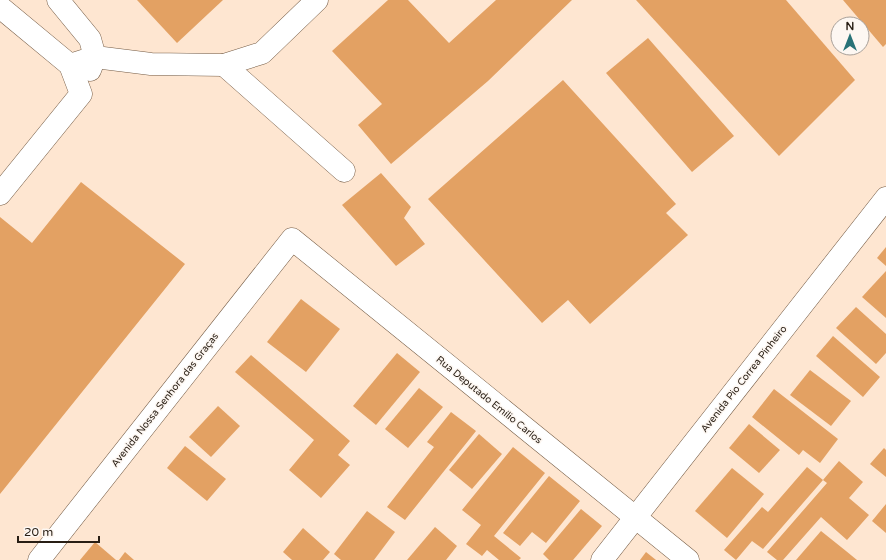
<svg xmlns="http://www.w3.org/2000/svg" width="886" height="560" font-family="'Varela Round',sans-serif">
  <rect width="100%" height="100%" fill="#fee6d1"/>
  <g fill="#e3a163">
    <polygon points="137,0 223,0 177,43"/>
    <polygon points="388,0 408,0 449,43 496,0 572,0 488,81 391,164 358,125 382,104 332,51"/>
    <polygon points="636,0 786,0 855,80 779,156"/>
    <polygon points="843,0 886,0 886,44 883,47"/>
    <polygon points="648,38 734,136 692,172 606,73"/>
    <polygon points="563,80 676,204 666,213 688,235 590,324 568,300 542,323 428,199"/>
    <polygon points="381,173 411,207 404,218 425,244 396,266 342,205"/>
    <polygon points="81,182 185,264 0,494 0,217 32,243"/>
    <polygon points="886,247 886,266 877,258"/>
    <polygon points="886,271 886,318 862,297"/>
    <polygon points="301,299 340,329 306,372 267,342"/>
    <polygon points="856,307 886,334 886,353 876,364 836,328"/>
    <polygon points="833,336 880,377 863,397 816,356"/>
    <polygon points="397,353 420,372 376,425 353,406"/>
    <polygon points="251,355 350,441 338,455 350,465 321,498 289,470 314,440 235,372"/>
    <polygon points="810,370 851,401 831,426 790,395"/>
    <polygon points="419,388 443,407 408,448 385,429"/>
    <polygon points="774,389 838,439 820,463 803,450 799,455 752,417"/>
    <polygon points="218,406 240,426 211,457 189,437"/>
    <polygon points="451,412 476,431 405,520 387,507 434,447 427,442"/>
    <polygon points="749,424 780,450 759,473 729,448"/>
    <polygon points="479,434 502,454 472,489 449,470"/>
    <polygon points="185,446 226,479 207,501 167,468"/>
    <polygon points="513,447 545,473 494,536 521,558 519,560 499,560 487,550 482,556 466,544 481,525 462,510"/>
    <polygon points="884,448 886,450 886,477 870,464"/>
    <polygon points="839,461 863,482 849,498 869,515 847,540 821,517 783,560 777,560 767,552 827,483 823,480"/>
    <polygon points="807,467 823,480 763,549 752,541 736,560 724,550 762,507 768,512"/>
    <polygon points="732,468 764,494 727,538 695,511"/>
    <polygon points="549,476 580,501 546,543 532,532 520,546 503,533"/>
    <polygon points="886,504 886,533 872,521"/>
    <polygon points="581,509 602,526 573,560 549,560 543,554"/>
    <polygon points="367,511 395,532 374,560 341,560 334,554"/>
    <polygon points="435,527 457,546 446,560 407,560"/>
    <polygon points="303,528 330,552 323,560 292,560 283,552"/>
    <polygon points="821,531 846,551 857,560 796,560"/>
    <polygon points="95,542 116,560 80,560"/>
    <polygon points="125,552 134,560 119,560"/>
    <polygon points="646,552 656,560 640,560"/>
  </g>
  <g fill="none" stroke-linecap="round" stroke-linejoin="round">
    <g stroke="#745b44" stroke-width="23">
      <g id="minor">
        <polyline points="58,0 90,39 95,57 90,70"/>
        <polyline points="0,7 70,65 81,94 0,194"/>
        <polyline points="70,65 95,57 151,64 224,65 262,53 317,0"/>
        <polyline points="224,65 344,171"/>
        <polyline points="39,560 292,239 688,560"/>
        <polyline points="602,560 886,198"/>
      </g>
    </g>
    <use href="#minor" stroke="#fff" stroke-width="22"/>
  </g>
  <g text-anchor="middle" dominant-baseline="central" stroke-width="3" stroke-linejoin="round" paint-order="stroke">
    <g font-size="10" fill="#281e14" stroke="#fdf7f2">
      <text transform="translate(744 379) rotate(-52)">Avenida Pio Correa Pinheiro</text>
      <text transform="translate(165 400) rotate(-52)">Avenida Nossa Senhora das Graças</text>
      <text transform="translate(489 400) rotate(39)">Rua Deputado Emílio Carlos</text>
    </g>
  </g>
  <g transform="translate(850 36)"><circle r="19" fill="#fdf7f2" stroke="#a8a099"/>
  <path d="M0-3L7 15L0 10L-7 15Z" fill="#287277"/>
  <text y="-6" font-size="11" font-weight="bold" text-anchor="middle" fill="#281e14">N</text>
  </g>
  <path d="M18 536v6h81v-6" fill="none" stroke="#281e14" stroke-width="2"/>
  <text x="24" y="536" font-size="12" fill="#281e14" stroke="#fdf7f2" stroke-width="3" paint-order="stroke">20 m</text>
</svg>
